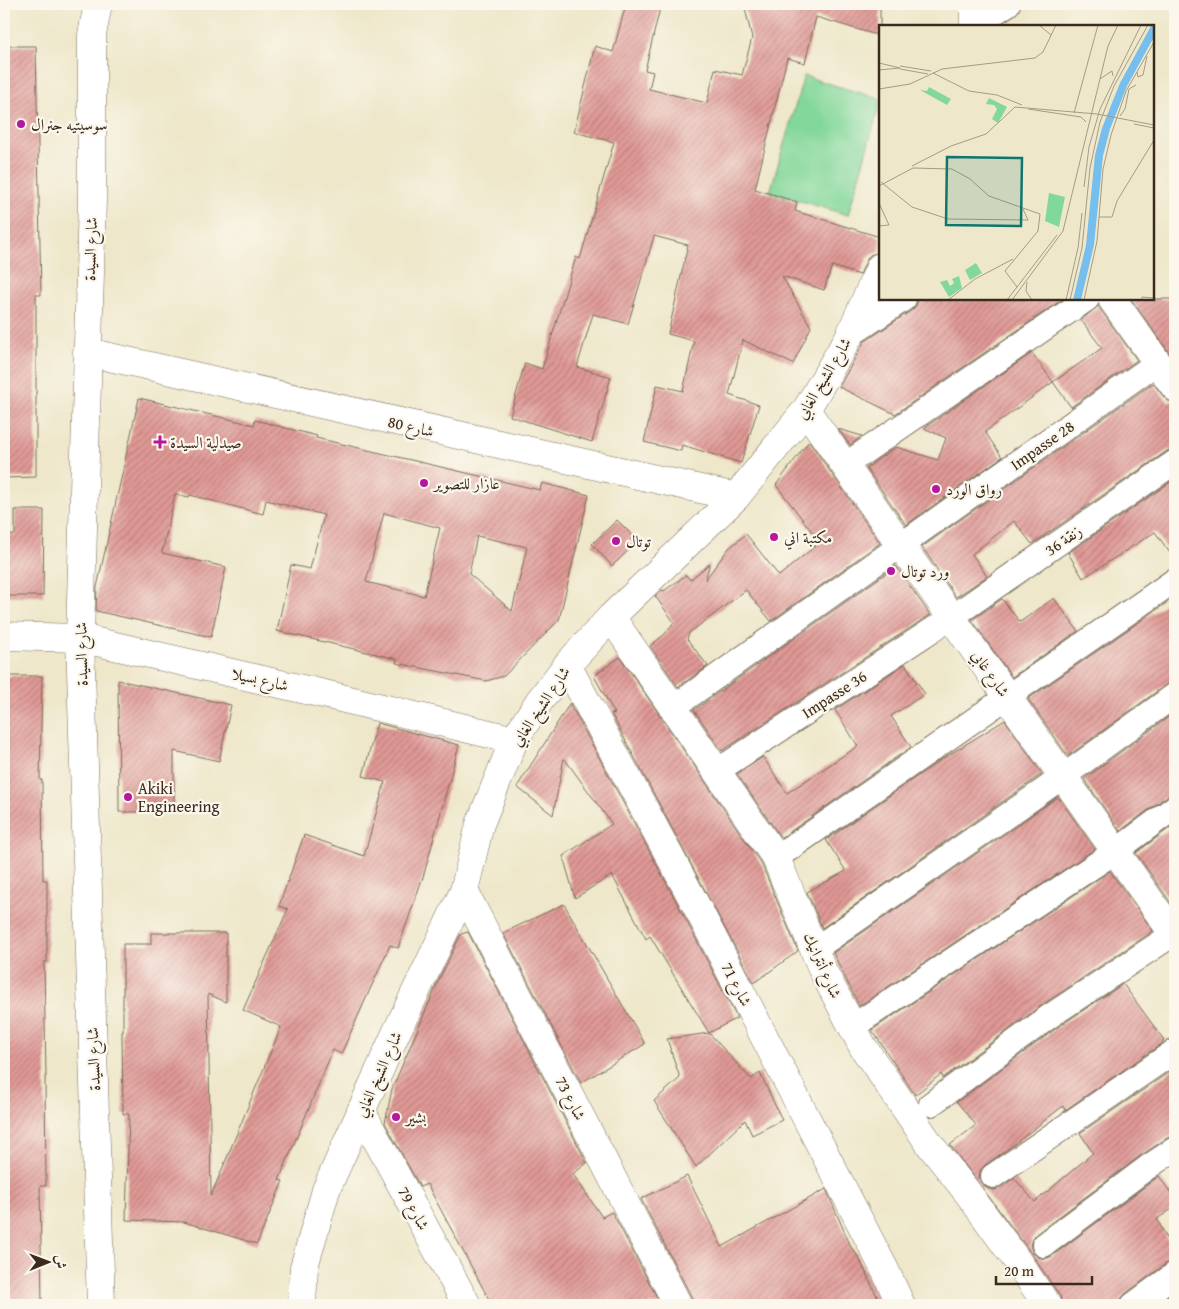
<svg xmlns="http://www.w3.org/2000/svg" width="1179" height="1309" font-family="'Gentium Book Plus',Amiri,serif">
  <defs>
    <pattern id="building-hatch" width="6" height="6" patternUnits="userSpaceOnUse" patternTransform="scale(1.25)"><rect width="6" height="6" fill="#e09996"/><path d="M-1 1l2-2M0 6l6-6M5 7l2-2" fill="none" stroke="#b77d7a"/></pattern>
  </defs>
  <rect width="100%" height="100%" fill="#fbf7ec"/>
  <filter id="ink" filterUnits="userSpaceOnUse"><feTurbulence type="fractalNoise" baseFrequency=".02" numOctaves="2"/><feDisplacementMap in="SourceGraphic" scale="10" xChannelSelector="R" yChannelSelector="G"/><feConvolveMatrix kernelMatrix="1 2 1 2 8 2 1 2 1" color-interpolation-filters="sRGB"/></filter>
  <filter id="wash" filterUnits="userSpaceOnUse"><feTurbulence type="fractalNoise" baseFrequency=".0096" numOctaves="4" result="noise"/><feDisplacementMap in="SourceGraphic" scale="20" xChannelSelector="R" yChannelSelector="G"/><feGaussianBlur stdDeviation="1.12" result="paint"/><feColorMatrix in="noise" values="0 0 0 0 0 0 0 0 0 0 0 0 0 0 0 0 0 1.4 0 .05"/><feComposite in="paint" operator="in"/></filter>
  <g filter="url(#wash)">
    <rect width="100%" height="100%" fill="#eee7ca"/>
    <polygon fill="#82d79a" stroke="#5e805c" points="804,76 880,99 880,104 848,215 770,192"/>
    <g id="blocks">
      <g fill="url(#building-hatch)" fill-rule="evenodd">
        <polygon points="626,4 661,4 645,70 653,72 649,89 707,103 715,69 742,75 752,38 744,4 880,4 880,36 816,17 805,63 787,58 755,189 797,202 795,211 880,237 880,252 870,255 866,261 860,275 832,266 824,290 782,276 811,327 793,364 743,340 729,395 759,405 741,463 682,445 681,451 644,442 657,385 683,391 694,341 668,334 688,245 654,236 628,324 593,314 577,367 611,377 592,442 510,416 525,363 542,369 576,257 580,259 614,142 574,132 595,46 613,52"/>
        <polygon points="4,46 36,46 41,295 36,295 36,477 4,478"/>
        <polygon points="918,299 1063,299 895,414 839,387 864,342 912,310 916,306"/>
        <polygon points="1131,299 1175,299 1175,361"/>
        <polygon points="1098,306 1137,360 1071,407 1053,382 1102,348 1081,320"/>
        <polygon points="1032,353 1053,382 985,432 1002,457 906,525 866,468 896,447 938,460 946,438 924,428"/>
        <polygon points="1153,383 1163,396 1168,401 1175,402 1175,448 1167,451 1032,544 1014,521 972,554 986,575 986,577 956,597 922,547"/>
        <path d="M 139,398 L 254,425 L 255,420 L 317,436 L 316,438 L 540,490 L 542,483 L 589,495 L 559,620 L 504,676 L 486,681 L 396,663 L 397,659 L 277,631 L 291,565 L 310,569 L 324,515 L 266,500 L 263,514 L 190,495 L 189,497 L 175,494 L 162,553 L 226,567 L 211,637 L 96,611 L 97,587 ZM 384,513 L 440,528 L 424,596 L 366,582 ZM 477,536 L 527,547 L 512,611 L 469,574 Z"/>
        <polygon points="838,429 862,436 850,445"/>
        <polygon points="809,441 880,543 771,621 746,590 689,633 687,639 708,666 678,687 650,646 665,634 674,622 655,596 662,590 664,591 686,575 690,580 710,563 705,580 729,548 746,534 779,576 820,542 776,485"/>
        <polygon points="1175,479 1175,560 1155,532 1083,578 1068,553"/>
        <polygon points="15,510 44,510 43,596 4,596 4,535 15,535"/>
        <polygon points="617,520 638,541 612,566 592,544"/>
        <polygon points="896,566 930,615 722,751 694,710"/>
        <polygon points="1175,597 1175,682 1167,684 1068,756 1028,699"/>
        <polygon points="1054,598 1078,631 1012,677 972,620 1002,599 1020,622"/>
        <polygon points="620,657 762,865 798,951 754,983 611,713 615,714 594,676"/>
        <polygon points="905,664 925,694 891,716 911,747 781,838 737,774 763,757 787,793 858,746 835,710"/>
        <polygon points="4,676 42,676 40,780 42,780 43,880 47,880 47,962 44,962 46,1077 45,1077 46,1186 40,1186 42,1305 4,1305"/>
        <polygon points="118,680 231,705 219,761 174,751 174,812 119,812"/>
        <polygon points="570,703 573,711 574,711 684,916 737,1018 709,1033 650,936 646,939 612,875 575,898 563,856 612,824 564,758 553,815 517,787"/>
        <polygon points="1175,712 1175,794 1167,796 1120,831 1084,779"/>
        <polygon points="1005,720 1042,774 822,928 807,892 846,871 826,840 942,759"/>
        <polygon points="377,723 459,745 424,874 398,948 390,945 341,1054 333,1050 279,1180 283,1181 257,1244 184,1222 126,1220 129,1114 123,1114 122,1032 123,1032 123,944 151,944 151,933 226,933 226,1002 208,994 211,1196 281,1027 243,1010 288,909 279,906 304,835 364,856 385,782 363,776"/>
        <polygon points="1058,797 1095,849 859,1006 833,953"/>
        <polygon points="1175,824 1175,909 1136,853"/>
        <polygon points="1110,871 1153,931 1042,1005 943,1078 941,1074 915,1095 872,1030"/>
        <polygon points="564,904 645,1044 581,1083 503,933"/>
        <polygon points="468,932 587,1163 573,1174 602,1217 612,1212 661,1305 492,1305 427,1184 420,1187 385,1123 392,1089 438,982 461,934"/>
        <polygon points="1123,984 1164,1040 1162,1041 1163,1043 1065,1110 1063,1106 1012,1146 985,1165 980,1171 979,1178 981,1183 987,1188 994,1190 1000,1188 1014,1178 1035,1202 1093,1153 1080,1133 1175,1068 1175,1135 1167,1138 1140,1156 1036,1234 1032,1239 1030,1246 1033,1253 1038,1257 1045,1259 1052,1256 1159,1176 1175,1199 1175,1207 1157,1219 1175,1254 1175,1261 1167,1263 1125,1294 1121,1299 1119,1305 1062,1305 1060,1296 1031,1253 950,1145 976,1125 957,1102 1058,1027"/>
        <polygon points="709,1033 751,1079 760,1073 782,1120 752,1135 745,1120 696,1167 654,1101 680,1078 667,1039"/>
        <polygon points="687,1176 722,1247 826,1189 851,1247 859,1258 881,1305 694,1305 692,1298 641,1199"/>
        <polygon points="1175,1291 1175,1305 1156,1305"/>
      </g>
    </g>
  </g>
  <g filter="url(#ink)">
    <use href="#blocks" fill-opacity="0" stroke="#7a6c5a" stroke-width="1"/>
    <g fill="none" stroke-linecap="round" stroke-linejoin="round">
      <g stroke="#7a6c5a" stroke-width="26">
        <g id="pedestrian">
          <polyline points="974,26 1008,4"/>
          <polyline points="850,335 904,299"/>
          <polyline points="845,465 1087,299"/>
          <polyline points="674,707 1158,362"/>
          <polyline points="717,771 952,617 1175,462"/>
          <polyline points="776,858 1175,580"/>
          <polyline points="815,949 1064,776 1175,695"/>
          <polyline points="852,1027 1116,851 1175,807"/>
          <polyline points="931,1104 1050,1016 1175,933"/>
          <polyline points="993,1176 1175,1051"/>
          <polyline points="1044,1245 1148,1167 1175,1149"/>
          <polyline points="1133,1305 1175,1274"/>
        </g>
      </g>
      <g stroke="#7a6c5a" stroke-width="29">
        <g id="minor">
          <polyline points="1112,299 1175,387"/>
          <polyline points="87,352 736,497"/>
          <polyline points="806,410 1175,936"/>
          <polyline points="611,617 776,858 823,971 863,1047 931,1146 968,1193 1018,1262 1047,1305"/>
          <polyline points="4,636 80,638 324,694 514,740"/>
          <polyline points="567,665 698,909 886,1272 901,1305"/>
          <polyline points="464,891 678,1305"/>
          <polyline points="361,1111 467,1305"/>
        </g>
      </g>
      <g stroke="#7a6c5a" stroke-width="29">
        <g id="tertiary">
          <polyline points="98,4 92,35 92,199 80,638 101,1305"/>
          <polyline points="974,26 974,4"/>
          <polyline points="302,1305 304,1267 326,1190 396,1033 464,891 480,824 514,740 540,700 567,665 611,617 736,497 806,410 850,335 880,267"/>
        </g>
      </g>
      <use href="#pedestrian" stroke="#fff" stroke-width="24"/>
      <use href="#minor" stroke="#fff" stroke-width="28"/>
      <use href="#tertiary" stroke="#fff" stroke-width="28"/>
    </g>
  </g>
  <g fill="#b5179e" stroke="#fbf7ec" stroke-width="2">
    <circle cx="21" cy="124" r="5"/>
    <path d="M157.5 434.5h5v5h5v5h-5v5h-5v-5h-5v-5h5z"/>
    <circle cx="424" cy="483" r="5"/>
    <circle cx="936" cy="489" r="5"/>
    <circle cx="774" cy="537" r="5"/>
    <circle cx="616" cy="541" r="5"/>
    <circle cx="891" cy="571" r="5"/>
    <circle cx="128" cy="797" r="5"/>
    <circle cx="396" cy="1117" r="5"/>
  </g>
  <g text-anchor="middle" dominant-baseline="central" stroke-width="4.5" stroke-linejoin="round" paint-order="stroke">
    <g font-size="16" fill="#3b2a1e" stroke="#fbf7ec" text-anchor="start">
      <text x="31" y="124">سوسيتيه جنرال</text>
      <text x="170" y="442">صيدلية السيدة</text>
      <text x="434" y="483">عازار للتصوير</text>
      <text x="946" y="489">رواق الورد</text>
      <text x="784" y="537">مكتبة اني</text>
      <text x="626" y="541">توتال</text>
      <text x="901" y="571">ورد توتال</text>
      <text x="138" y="788">Akiki<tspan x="138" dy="18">Engineering</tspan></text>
      <text x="406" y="1117">بشير</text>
    </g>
    <g font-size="16" fill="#3b2a1e" stroke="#fbf7ec">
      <text transform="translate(90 249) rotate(-88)">شارع السيدة</text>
      <text transform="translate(823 378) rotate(-59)">شارع الشيخ الغابي</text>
      <text transform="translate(411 426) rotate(13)">شارع 80</text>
      <text transform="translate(1042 445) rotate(-35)">Impasse 28</text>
      <text transform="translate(1063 540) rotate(-35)">زنقة 36</text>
      <text transform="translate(81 654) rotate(-91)">شارع السيدة</text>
      <text transform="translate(991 673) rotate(55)">شارع غابي</text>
      <text transform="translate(260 679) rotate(13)">شارع بسيلا</text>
      <text transform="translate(834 694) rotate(-33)">Impasse 36</text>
      <text transform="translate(540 706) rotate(-56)">شارع الشيخ الغابي</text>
      <text transform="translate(823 965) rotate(66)">شارع أنترانيك</text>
      <text transform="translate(737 984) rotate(63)">شارع 71</text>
      <text transform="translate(93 1059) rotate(-92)">شارع السيدة</text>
      <text transform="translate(378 1074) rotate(-66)">شارع الشيخ الغابي</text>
      <text transform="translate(571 1098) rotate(63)">شارع 73</text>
      <text transform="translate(414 1208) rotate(61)">شارع 79</text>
    </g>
  </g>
  <g transform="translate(879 25)">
    <rect width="275" height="275" fill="#eee7ca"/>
    <path d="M 110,73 L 128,82 L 119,98 L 113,94 L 118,84 L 115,80 L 107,79 ZM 170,168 L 186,172 L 180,202 L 166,196 ZM 97,238 L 103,248 L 91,255 L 86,245 ZM 80,251 L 83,263 L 70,272 L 61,257 L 68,255 L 71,261 L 75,258 L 73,254 Z" fill="#82d79a"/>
    <path d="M 50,62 L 72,74 L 68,80 L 41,65 L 48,66 Z" fill="#82d79a"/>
    <path d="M 275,0 L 275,12 L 248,61 L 231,104 L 224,131 L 215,220 L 202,275 L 194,275 L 207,220 L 216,130 L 223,103 L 241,58 L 272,1 Z" fill="#76beee"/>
    <path fill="none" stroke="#a69b85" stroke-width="1" d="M 160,0 L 172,10M 0,38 L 21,43 L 0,45M 21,41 L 52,46M 21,44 L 49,49M 258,47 L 259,52 L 264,50 L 268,31M 54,48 L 90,66 L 118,70 L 143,80M 221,54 L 233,46 L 234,51M 0,64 L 31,59 L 63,44 L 156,33 L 164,27 L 177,0M 149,84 L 202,92 L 207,97M 195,88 L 219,0M 241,91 L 246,84 L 250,64 L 257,60M 255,99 L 275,103M 33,141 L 72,121 L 107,109 L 136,82 L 218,89 L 275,100M 34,143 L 73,144 L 91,154 L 110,171 L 161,189 L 159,206 L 126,246 L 138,262M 2,157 L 33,182 L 69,194 L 149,195 L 144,184M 0,161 L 34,143M 205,162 L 210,122 L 221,84 L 262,0M 0,178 L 10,200 L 0,201M 220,192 L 233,192 L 238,176 L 275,115M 148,257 L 147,266 L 153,275M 69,275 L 96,254 L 134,234M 128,275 L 178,210M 133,275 L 184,206 L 229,21 L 239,0M 187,275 L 199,223 L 203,188M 191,275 L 203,223 L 211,143 L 221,97 L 235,61 L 269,0M 205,275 L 218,216 L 224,144 L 232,110 L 247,66 L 275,17M 263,275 L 263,272 L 275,273"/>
    <path fill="#0f766e" fill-opacity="0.15" stroke="#0f766e" stroke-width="2.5" d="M 68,132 L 143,133 L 142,201 L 67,200 Z"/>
    <rect width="275" height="275" fill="none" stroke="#3b2a1e" stroke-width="2.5"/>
  </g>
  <rect width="1179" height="1309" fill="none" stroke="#fbf7ec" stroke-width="20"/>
  <g transform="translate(48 1262) rotate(89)" stroke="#fbf7ec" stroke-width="4" paint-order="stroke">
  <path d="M0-4L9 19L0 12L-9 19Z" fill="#3b2a1e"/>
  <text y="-8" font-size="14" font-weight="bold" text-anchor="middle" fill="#3b2a1e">ش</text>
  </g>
  <path d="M996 1276v8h96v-8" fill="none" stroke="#3b2a1e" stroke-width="2.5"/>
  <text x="1004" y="1276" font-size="15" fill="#3b2a1e" stroke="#fbf7ec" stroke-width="4" paint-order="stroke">20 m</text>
</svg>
